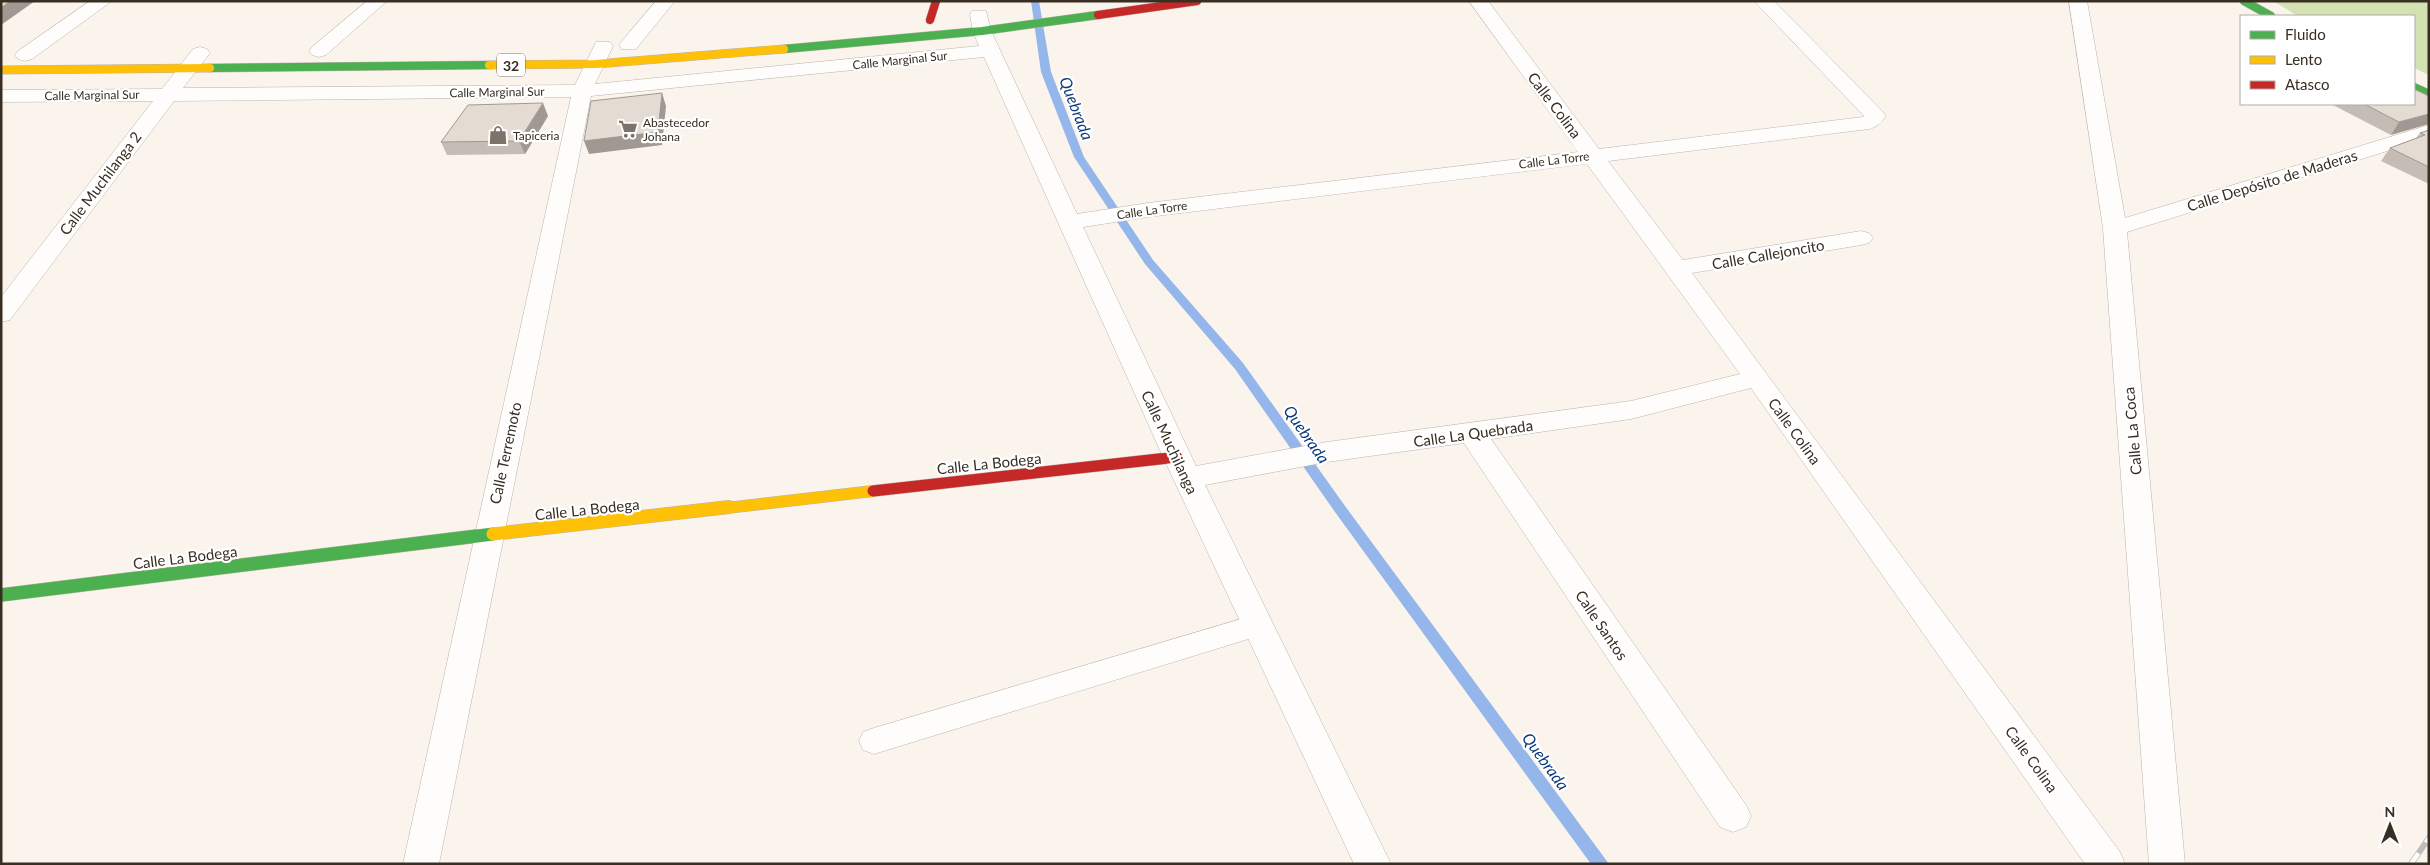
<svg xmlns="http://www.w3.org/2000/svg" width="2430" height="865" font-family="Lato,sans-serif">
  <rect width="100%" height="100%" fill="#faf4ed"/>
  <polygon fill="#d4e1b2" points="2273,1 2429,1 2429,75 2414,68 2414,16 2298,16"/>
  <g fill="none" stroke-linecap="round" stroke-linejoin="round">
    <polygon fill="#94b6ea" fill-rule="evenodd" points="1031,1 1039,1 1051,72 1084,157 1153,260 1243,363 1345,506 1609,864 1591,864 1335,512 1235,369 1145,264 1074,157 1041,72"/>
    <g stroke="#bbb4ac" stroke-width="1">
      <polygon id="lane" points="1258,614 1268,617 1272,625 1268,633 874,754 863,750 859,741 863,732 874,728"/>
    </g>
    <g stroke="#bbb4ac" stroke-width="1">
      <g id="street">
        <polygon points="90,1 112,1 32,59 25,61 18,59 15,55 18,51"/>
        <polygon points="367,1 387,1 326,55 319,57 312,55 309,51 312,47"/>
        <polygon points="656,1 675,1 636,49 622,49 619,45 622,41"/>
        <path d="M 1469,1 L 1488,1 L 1599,149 L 1863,117 L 1864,116 L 1754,1 L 1774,1 L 1883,112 L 1886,116 C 1881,123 1877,127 1869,129 L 1608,161 L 1683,260 L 1861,231 L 1869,233 L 1873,238 L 1869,243 L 1861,245 L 1692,273 L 2120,852 L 2125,864 L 2085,864 L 1751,388 L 1631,419 L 1491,439 L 1746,805 L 1751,816 L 1746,827 L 1733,832 L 1720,827 L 1464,443 L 1327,462 L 1205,485 L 1391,864 L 1354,864 L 1163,457 L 984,57 L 591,96 L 439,864 L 403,864 L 571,97 L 174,101 L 10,320 L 1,322 L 1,297 L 153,101 L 1,102 L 1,90 L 162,89 L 193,49 L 200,47 L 207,49 L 210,53 L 183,88 L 575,85 L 596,42 L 610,42 L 613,46 L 595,84 L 979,46 L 973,31 L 970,15 L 972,11 L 986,11 L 991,31 L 1077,214 L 1148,203 L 1578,152 ZM 1587,164 L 1740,374 L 1631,401 L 1327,442 L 1196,466 L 1083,227 L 1148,217 Z"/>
        <polygon points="2069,1 2087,1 2125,218 2429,125 2429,138 2127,232 2185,864 2149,864 2103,228"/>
      </g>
    </g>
    <g stroke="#bbb4ac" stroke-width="9">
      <g id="fast-far1">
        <polyline points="2244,1 2271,16"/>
        <polyline points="784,49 982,31 1098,15"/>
        <polyline points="210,68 489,65"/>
        <polyline points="2414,87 2429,94"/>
      </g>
    </g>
    <g stroke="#bbb4ac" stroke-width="14">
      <polyline id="fast" points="1,595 493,534"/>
    </g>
    <g stroke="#bbb4ac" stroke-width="9">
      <g id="slow-far2">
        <polyline points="489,65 596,64 784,49"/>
        <polyline points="1,70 210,68"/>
      </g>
    </g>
    <g stroke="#bbb4ac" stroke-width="12">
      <polyline id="slow-far1" points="718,509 873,491"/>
    </g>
    <g stroke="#bbb4ac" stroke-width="14">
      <polyline id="slow" points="493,534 729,507"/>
    </g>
    <g stroke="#bbb4ac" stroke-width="9">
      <g id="jam-far1">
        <polyline points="1098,15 1197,1"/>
        <polyline points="930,20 936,1"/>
      </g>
    </g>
    <g stroke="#bbb4ac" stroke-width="12">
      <polyline id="jam" points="873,491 1177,457"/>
    </g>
    <use href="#lane" fill="#fefdfc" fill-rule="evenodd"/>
    <use href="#street" fill="#fefdfc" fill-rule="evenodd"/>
    <use href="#fast-far1" stroke="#4caf50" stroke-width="8"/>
    <use href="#fast" stroke="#4caf50" stroke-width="13"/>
    <use href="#slow-far2" stroke="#ffc107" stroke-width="8"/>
    <use href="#slow-far1" stroke="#ffc107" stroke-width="11"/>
    <use href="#slow" stroke="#ffc107" stroke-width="13"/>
    <use href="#jam-far1" stroke="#c62828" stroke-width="8"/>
    <use href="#jam" stroke="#c62828" stroke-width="11"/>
    <g stroke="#bebdbb" stroke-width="6">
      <polyline id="rail" points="2411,864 2429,838"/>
    </g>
    <use href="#rail" stroke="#fff" stroke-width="4.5" stroke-dasharray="13" stroke-linecap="butt"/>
  </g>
  <g fill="#c4bcb5">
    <polygon points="2429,96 2391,135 2331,104 2414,104"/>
    <polygon points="548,116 525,154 447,155 441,142"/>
    <polygon points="2429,130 2429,184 2381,161 2390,148 2416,138 2420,133"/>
  </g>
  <g fill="#a09993">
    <polygon points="10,1 35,1 1,25 1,8"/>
    <polygon points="662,93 666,106 662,145 589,154 584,141"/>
    <polygon points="543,103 548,116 525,154 519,141"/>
    <polygon points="2429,114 2429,124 2391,135 2399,122"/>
  </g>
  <g fill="#e4dbd2" stroke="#a09993">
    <polygon points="1,1 10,1 1,8"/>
    <polygon points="2414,89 2429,96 2429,114 2399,122 2364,104 2414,104"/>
    <polygon points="662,93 658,132 584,141 591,101"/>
    <polygon points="543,103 519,141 441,142 468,105"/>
    <polygon points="2429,130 2429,167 2390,148 2425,135 2420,133"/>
  </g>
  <defs>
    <g id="supermarket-bare" transform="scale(1.5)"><path d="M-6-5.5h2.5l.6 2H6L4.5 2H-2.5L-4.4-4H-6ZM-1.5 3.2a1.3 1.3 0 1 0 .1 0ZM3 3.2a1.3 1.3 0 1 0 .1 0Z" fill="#7c7369" stroke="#fff" stroke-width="2.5" paint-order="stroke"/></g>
    <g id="shop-bare" transform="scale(1.5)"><path d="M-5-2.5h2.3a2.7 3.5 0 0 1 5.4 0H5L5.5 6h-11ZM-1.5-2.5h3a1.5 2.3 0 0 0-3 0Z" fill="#7c7369" stroke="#fff" stroke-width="2.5" paint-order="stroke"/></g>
  </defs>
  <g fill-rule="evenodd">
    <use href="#supermarket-bare" x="628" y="129"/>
    <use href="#shop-bare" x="498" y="135"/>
  </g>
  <g text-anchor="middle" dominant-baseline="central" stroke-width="4.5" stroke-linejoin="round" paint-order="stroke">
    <g font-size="12" fill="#382e22" stroke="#fff">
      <text transform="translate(900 60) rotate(-6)">Calle Marginal Sur</text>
      <text transform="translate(497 92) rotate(-1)">Calle Marginal Sur</text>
      <text transform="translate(92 95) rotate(-1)">Calle Marginal Sur</text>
      <text transform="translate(1554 160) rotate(-7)">Calle La Torre</text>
      <text transform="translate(1152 210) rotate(-8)">Calle La Torre</text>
    </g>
    <g font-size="12" fill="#382e22" stroke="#fff" text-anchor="start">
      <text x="643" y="122">Abastecedor<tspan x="643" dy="14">Johana</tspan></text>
      <text x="513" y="135">Tapiceria</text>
    </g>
    <rect fill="#fff" stroke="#746d64" stroke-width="1" x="497" y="53.5" width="28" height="23" rx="4"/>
    <g font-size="14" font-weight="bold" fill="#382e22">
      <text x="511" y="65">32</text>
    </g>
    <g font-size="15" fill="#382e22" stroke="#fff">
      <text transform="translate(1555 105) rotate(53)">Calle Colina</text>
      <text transform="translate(2272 180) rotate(-17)">Calle Depósito de Maderas</text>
      <text transform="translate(100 183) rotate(-53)">Calle Muchilanga 2</text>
      <text transform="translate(1768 254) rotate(-10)">Calle Callejoncito</text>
      <text transform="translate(1795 431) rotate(54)">Calle Colina</text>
      <text transform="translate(2132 431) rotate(-95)">Calle La Coca</text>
      <text transform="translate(1473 433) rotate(-8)">Calle La Quebrada</text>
      <text transform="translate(1170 442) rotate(65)">Calle Muchilanga</text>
      <text transform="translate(505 453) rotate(-78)">Calle Terremoto</text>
      <text transform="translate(989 463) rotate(-6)">Calle La Bodega</text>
      <text transform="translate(587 509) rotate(-6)">Calle La Bodega</text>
      <text transform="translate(185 557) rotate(-7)">Calle La Bodega</text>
      <text transform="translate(1602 625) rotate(56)">Calle Santos</text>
      <text transform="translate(2032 759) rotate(54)">Calle Colina</text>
    </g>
    <g font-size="16" font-style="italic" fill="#0b3a7e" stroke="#fff">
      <text transform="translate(1077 108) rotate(69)">Quebrada</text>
      <text transform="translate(1307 434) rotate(55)">Quebrada</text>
      <text transform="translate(1546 761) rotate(54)">Quebrada</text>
    </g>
  </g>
  <rect width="2430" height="865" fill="none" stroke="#382e22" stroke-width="5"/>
  <rect x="2240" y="15" width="175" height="90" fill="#ffffff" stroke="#afaba7"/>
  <rect x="2250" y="31" width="25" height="8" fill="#4caf50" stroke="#afaba7"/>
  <text x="2285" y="40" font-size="15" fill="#382e22">Fluido</text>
  <rect x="2250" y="56" width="25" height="8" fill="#ffc107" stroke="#afaba7"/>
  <text x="2285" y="65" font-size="15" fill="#382e22">Lento</text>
  <rect x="2250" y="81" width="25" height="8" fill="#c62828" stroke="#afaba7"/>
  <text x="2285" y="90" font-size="15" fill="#382e22">Atasco</text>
  <g transform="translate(2390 825)" stroke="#ffffff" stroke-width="4" paint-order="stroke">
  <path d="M0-4L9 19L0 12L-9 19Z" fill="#382e22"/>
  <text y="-8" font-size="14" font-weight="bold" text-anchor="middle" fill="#382e22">N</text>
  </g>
</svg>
